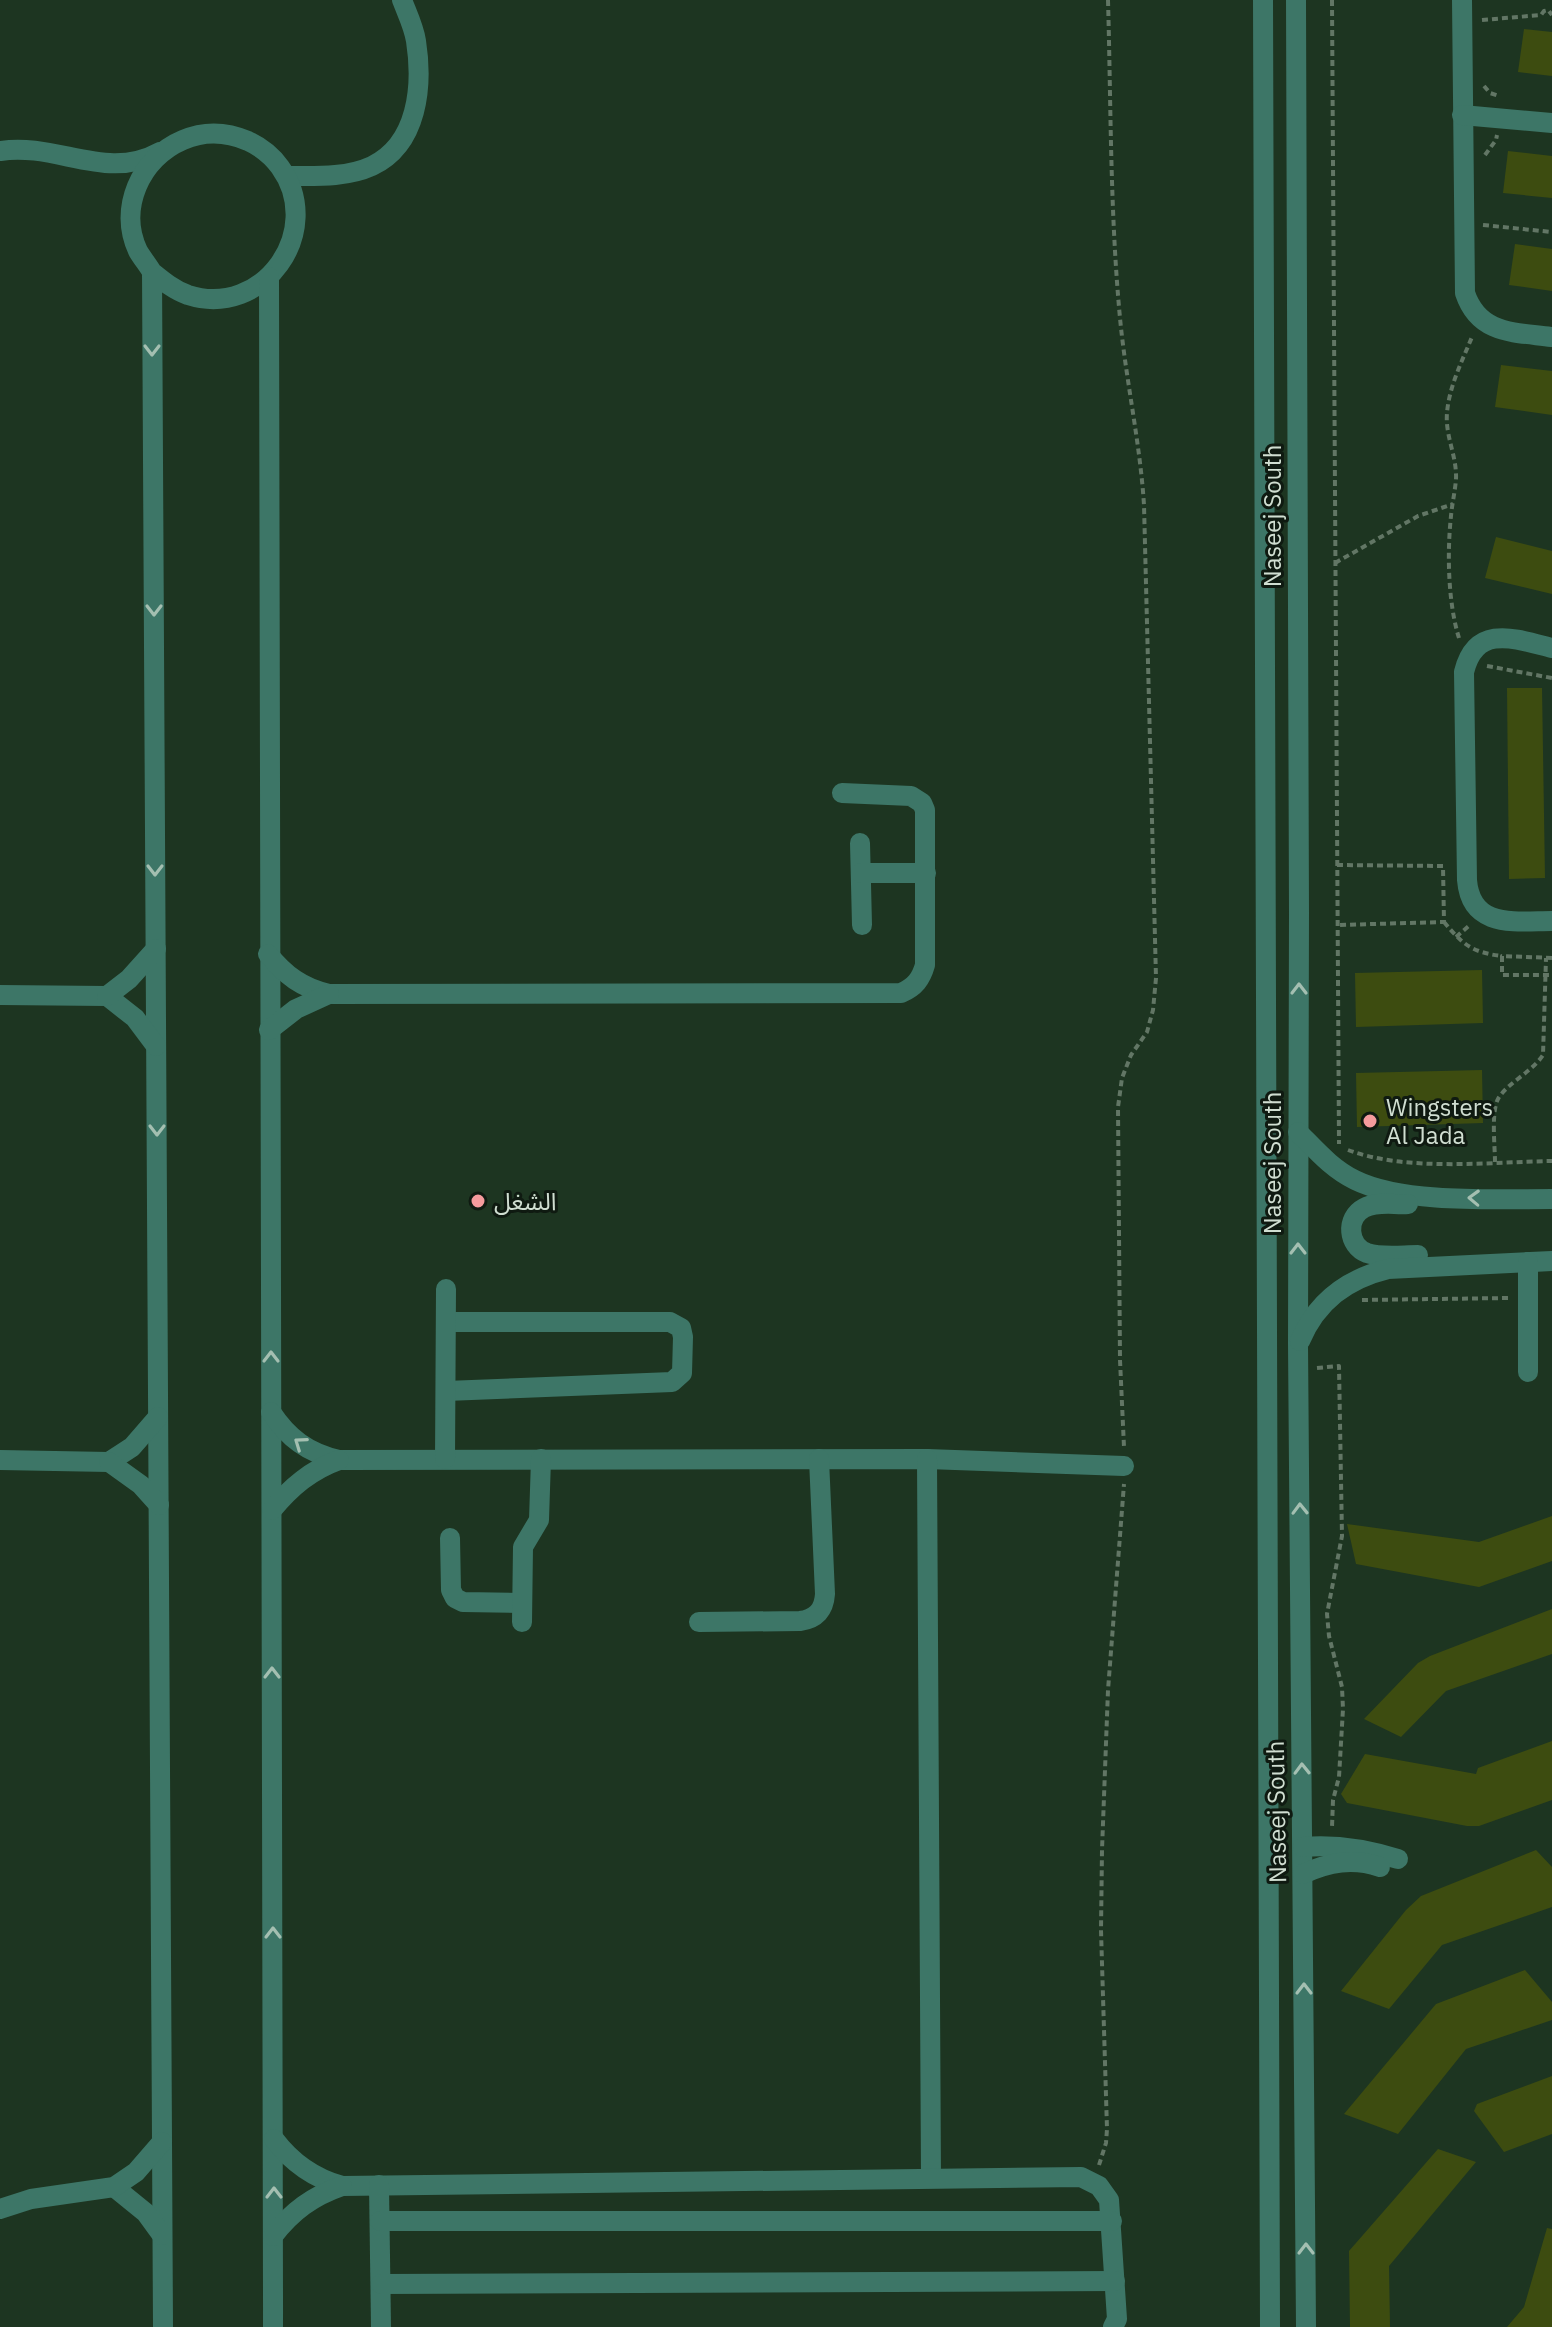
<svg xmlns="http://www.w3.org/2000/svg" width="1552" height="2327" font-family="'IBM Plex Sans','Noto Sans Arabic',sans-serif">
  <rect width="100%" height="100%" fill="#1d3521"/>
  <g fill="#3d4c10">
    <polygon points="1524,29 1552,32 1552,76 1518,72"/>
    <polygon points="1508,151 1552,156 1552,198 1503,193"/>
    <polygon points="1515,244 1552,249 1552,291 1509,285"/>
    <polygon points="1501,365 1552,371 1552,415 1495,407"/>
    <polygon points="1496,537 1552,551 1552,594 1485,578"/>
    <polygon points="1507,688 1542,688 1545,878 1509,879"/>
    <polygon points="1482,970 1483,1023 1356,1027 1355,973"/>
    <polygon points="1482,1070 1483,1123 1357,1127 1356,1073"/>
    <polygon points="1552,1516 1552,1561 1479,1587 1356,1564 1347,1524 1479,1542"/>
    <polygon points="1552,1609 1552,1654 1446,1691 1401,1737 1364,1719 1418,1663 1430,1656"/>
    <polygon points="1552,1741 1552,1800 1479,1826 1467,1826 1347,1803 1341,1794 1365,1754 1476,1774 1478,1768"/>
    <polygon points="1536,1850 1552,1867 1552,1907 1442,1945 1389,2009 1341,1991 1406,1910 1421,1896"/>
    <polygon points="1525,1970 1552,2002 1552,2020 1466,2049 1398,2134 1344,2114 1436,2004"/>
    <polygon points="1552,2076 1552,2134 1504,2152 1474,2111 1477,2104"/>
    <polygon points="1438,2149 1476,2162 1389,2266 1390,2327 1350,2327 1349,2251"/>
    <polygon points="1547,2228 1552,2229 1552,2327 1507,2327 1524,2307"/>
  </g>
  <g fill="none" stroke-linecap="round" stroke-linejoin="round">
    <g stroke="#627665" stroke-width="4" stroke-dasharray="6 4" stroke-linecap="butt">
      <path d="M 1108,0 C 1111,106 1110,212 1120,318 C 1126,381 1140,442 1144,505 L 1156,978 L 1153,1010 L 1147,1032 L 1131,1055 L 1122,1078 L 1118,1107 L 1120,1360 L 1124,1447"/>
      <polyline points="1332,0 1339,1144"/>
      <polyline points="1482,20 1541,15 1544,11 1548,10 1552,15"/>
      <polyline points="1484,86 1490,93 1499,96"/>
      <polyline points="1485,155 1496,140 1497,135"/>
      <polyline points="1483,225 1552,232"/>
      <polyline points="1335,563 1418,516 1453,504"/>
      <path d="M 1459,638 C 1448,603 1447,553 1451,516 C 1452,504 1455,492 1456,479 C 1457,456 1445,436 1447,413 C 1449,387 1462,361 1472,337"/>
      <polyline points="1487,666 1552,678"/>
      <polyline points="1337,865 1443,866 1444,922 1338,925"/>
      <path d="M 1444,922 C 1463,945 1472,952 1501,956"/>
      <polyline points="1456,937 1470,925"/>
      <polyline points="1552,958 1502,956 1502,975 1552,975"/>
      <path d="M 1348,1150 C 1407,1172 1489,1162 1552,1161"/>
      <path d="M 1495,1162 C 1495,1147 1491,1112 1498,1099 C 1506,1084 1532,1072 1543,1055 L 1546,958"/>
      <polyline points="1362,1300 1509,1298"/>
      <polyline points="1317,1368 1339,1366 1342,1536 1327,1614 1329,1636 1342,1687 1343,1709 1339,1777 1333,1800 1332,1827"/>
      <polyline points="1099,2165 1106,2143 1107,2129 1101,1930 1102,1850 1108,1690 1124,1484"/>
    </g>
    <g stroke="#3d7667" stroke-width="20">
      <polyline points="1263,0 1270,2327"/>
      <polyline points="1296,0 1299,912 1298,1344 1306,2327"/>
      <path d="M 1462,0 L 1465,293 C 1479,335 1515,332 1552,337"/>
      <polyline points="1462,115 1552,123"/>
      <path d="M 0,151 C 57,142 106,182 160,152"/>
      <path d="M 287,176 C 314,176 346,178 372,166 C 418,144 423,86 416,41 C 414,27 407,13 402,0"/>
      <path d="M 152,272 C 163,281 174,290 188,295 C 263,319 326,231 280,167 C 272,156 261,147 248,141 C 227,132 204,131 183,140 C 140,158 118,209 138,251 C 142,258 148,265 152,272 L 163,2327"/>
      <path d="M 269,277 C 268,961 274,1644 273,2327"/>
      <path d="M 1552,648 C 1516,639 1476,623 1464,672 L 1467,880 C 1471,929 1515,921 1552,921"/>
      <polyline points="860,843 862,925"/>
      <polyline points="861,873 926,873"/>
      <path d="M 268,954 C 285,975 302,988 329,994 L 901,993 C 915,987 921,979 925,965 L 925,810 L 922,803 L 911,796 L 842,793"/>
      <polyline points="0,995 107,996 135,1018 156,1046"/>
      <polyline points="107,996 129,979 156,949"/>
      <polyline points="269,1030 296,1009 329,994"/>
      <path d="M 1298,1132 C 1316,1150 1332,1169 1355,1180 C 1403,1204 1497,1199 1552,1199"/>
      <path d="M 1408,1204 C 1394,1205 1377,1201 1364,1208 C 1345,1218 1348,1246 1367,1253 C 1382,1258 1402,1255 1418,1255"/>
      <path d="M 1300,1341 C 1317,1301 1347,1279 1388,1269 L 1552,1261"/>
      <polyline points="1528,1372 1528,1262"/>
      <polyline points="446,1391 672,1382 682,1373 683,1337 681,1328 670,1322 446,1322"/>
      <path d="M 271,1412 C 288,1438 308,1453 339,1460 L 927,1459 L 1124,1466"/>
      <polyline points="445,1459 446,1289"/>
      <polyline points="927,1459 931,2178"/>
      <polyline points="0,1460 109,1462 132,1447 158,1417"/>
      <polyline points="109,1462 141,1485 159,1505"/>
      <path d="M 272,1510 C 291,1487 311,1470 339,1460"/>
      <polyline points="450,1538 451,1590 455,1598 463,1602 522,1603"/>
      <polyline points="522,1622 523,1547 539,1520 541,1459"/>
      <path d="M 699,1622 L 800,1621 C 816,1619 824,1610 825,1594 L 819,1459"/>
      <path d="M 1303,1847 C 1336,1844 1366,1849 1398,1859"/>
      <path d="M 1303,1874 C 1329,1862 1353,1858 1380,1867"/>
      <path d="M 274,2139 C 292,2163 313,2178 342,2186 L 1081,2177 L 1099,2186 L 1109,2200 L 1117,2319 L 1113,2327"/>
      <polyline points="379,2185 381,2327"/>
      <polyline points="114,2187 146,2213 162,2235"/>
      <polyline points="0,2209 31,2199 114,2187 136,2172 162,2142"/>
      <polyline points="380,2221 1112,2221"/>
      <path d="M 273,2236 C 292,2211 313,2196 342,2186"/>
      <polyline points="381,2284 1115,2281"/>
    </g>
  </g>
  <defs><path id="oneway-chevron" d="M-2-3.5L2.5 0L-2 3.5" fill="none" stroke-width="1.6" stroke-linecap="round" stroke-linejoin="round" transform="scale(2)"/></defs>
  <g stroke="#a4bfb1">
    <use href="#oneway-chevron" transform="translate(152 350) rotate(90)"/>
    <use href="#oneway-chevron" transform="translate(154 610) rotate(90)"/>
    <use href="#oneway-chevron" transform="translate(155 870) rotate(90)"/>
    <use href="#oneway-chevron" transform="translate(1299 989) rotate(-90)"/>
    <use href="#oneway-chevron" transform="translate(157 1130) rotate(90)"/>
    <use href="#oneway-chevron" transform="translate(1474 1198) rotate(-178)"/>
    <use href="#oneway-chevron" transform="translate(1298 1249) rotate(-90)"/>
    <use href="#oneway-chevron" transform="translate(271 1357) rotate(-90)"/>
    <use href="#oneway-chevron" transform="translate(300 1443) rotate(-145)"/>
    <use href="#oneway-chevron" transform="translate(1300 1509) rotate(-91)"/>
    <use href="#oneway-chevron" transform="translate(272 1673) rotate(-90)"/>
    <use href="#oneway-chevron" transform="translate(1302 1769) rotate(-91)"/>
    <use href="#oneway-chevron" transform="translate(273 1933) rotate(-90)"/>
    <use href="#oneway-chevron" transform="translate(1304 1989) rotate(-90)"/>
    <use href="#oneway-chevron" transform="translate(274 2193) rotate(-90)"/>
    <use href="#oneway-chevron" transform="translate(1306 2249) rotate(-90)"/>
  </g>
  <g fill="#f59b9d" stroke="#0f1a11" stroke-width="3">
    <circle cx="1370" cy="1121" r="8"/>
    <circle cx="478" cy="1201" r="8"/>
  </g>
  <g text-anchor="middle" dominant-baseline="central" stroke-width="6" stroke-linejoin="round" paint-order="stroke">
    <g font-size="24" fill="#d0ded1" stroke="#0f1a11">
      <text transform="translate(1272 516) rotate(-90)">Naseej South</text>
      <text transform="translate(1272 1163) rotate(-90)">Naseej South</text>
      <text transform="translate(1276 1812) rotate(-91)">Naseej South</text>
    </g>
    <g font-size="24" fill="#d0ded1" stroke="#0f1a11" text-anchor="start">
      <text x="1386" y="1107">Wingsters<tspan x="1386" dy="28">Al Jada</tspan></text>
      <text x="494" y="1201">الشغل</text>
    </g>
  </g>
</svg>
